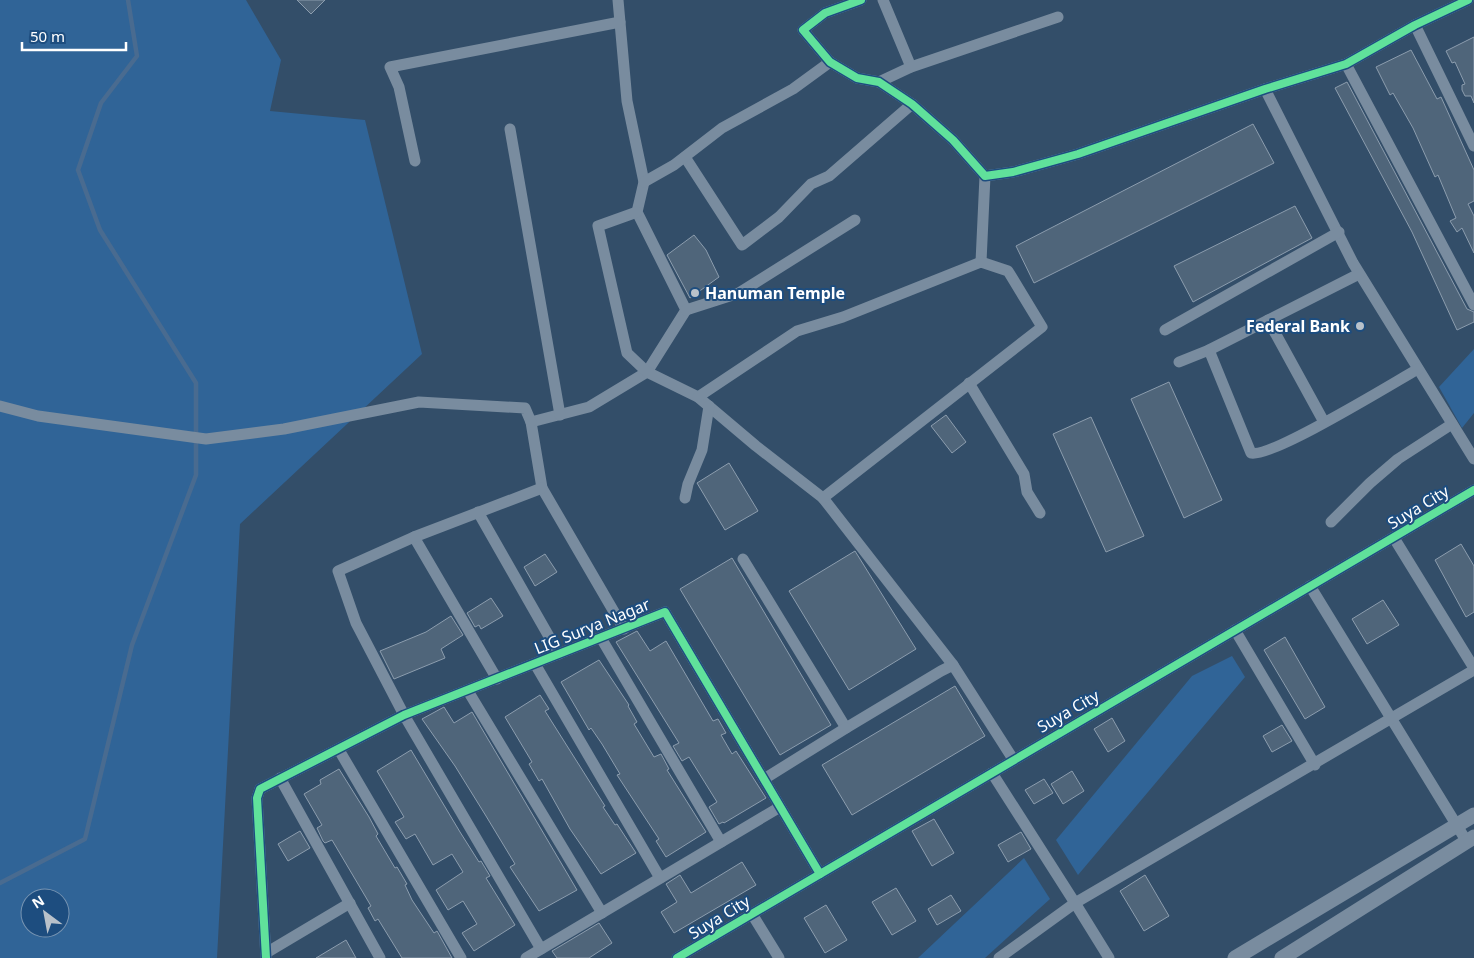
<svg xmlns="http://www.w3.org/2000/svg" width="1474" height="958" font-family="'Noto Sans',sans-serif">
  <rect width="100%" height="100%" fill="#334e69"/>
  <g fill="#306497" fill-rule="evenodd">
    <path d="M 0,0 L 246,0 L 281,60 L 270,111 L 365,120 L 422,354 L 240,524 L 217,958 L 0,958 ZM 30,898 L 60,898 L 60,928 L 30,928 Z"/>
    <polygon points="1474,349 1474,413 1462,428 1439,387"/>
    <polygon points="1232,656 1245,677 1078,875 1056,840 1192,676"/>
    <polygon points="1024,858 1050,899 985,958 918,958"/>
  </g>
  <g fill="none" stroke-linecap="round" stroke-linejoin="round">
    <polyline stroke="#496b90" stroke-width="4.5" points="0,883 85,839 132,645 196,475 196,383 100,230 78,170 101,103 137,56 128,0"/>
  </g>
  <g fill="#4f657a" stroke="#8c9dae">
    <polygon points="297,0 325,0 311,14"/>
    <polygon points="1474,37 1474,103 1471,96 1465,96 1462,90 1462,85 1465,84 1455,62 1452,63 1446,51"/>
    <polygon points="1411,50 1437,99 1441,97 1474,170 1474,201 1468,204 1474,216 1474,253 1462,228 1457,232 1450,221 1456,218 1438,175 1435,177 1413,128 1393,93 1390,95 1376,67"/>
    <polygon points="1347,82 1467,309 1474,312 1474,322 1457,330 1412,232 1335,88"/>
    <polygon points="1253,124 1274,163 1034,283 1016,246"/>
    <polygon points="1295,206 1312,238 1193,302 1174,266"/>
    <polygon points="694,235 706,250 719,277 690,298 667,255"/>
    <polygon points="1169,382 1222,500 1184,518 1131,399"/>
    <polygon points="946,415 966,442 952,453 931,426"/>
    <polygon points="1091,417 1144,536 1106,552 1053,434"/>
    <polygon points="729,463 758,511 725,530 697,483"/>
    <polygon points="1461,544 1474,566 1474,612 1466,617 1435,560"/>
    <polygon points="855,551 916,649 849,690 789,591"/>
    <polygon points="545,554 557,572 535,586 524,567"/>
    <polygon points="732,558 831,725 780,755 680,589"/>
    <polygon points="491,598 503,616 481,629 479,625 475,627 467,613"/>
    <polygon points="1383,600 1399,625 1367,644 1352,619"/>
    <polygon points="451,616 463,635 441,649 445,658 394,679 380,651 426,632"/>
    <polygon points="637,631 650,651 666,641 713,721 718,719 726,733 721,735 732,754 736,751 766,798 724,823 723,822 719,824 709,807 717,802 689,757 682,761 673,746 679,743 616,642"/>
    <polygon points="1285,637 1325,707 1305,719 1264,650"/>
    <polygon points="599,660 629,705 628,706 637,722 634,724 654,757 661,754 669,769 667,770 706,832 666,857 656,841 659,839 617,775 620,774 602,744 591,728 589,730 561,682"/>
    <polygon points="955,686 985,736 852,815 822,765"/>
    <polygon points="540,695 549,709 545,711 605,806 603,807 615,825 617,824 636,853 601,874 570,829 542,779 539,781 529,764 532,762 505,717"/>
    <polygon points="444,707 454,723 472,712 577,890 539,911 510,867 515,864 486,816 455,766 422,719"/>
    <polygon points="1112,718 1125,741 1108,752 1094,729"/>
    <polygon points="1282,725 1292,741 1272,752 1263,736"/>
    <polygon points="411,750 460,832 479,862 481,861 490,876 486,878 515,925 474,951 462,933 477,924 463,901 448,910 436,890 463,872 452,854 433,865 415,834 406,839 395,822 404,817 377,771"/>
    <polygon points="339,769 369,817 378,834 376,836 395,868 397,867 407,884 405,885 412,900 434,933 437,931 452,958 402,958 378,919 375,921 368,908 371,906 332,840 325,843 323,841 317,828 322,825 304,794 321,784 320,780"/>
    <polygon points="1072,771 1084,791 1063,804 1051,784"/>
    <polygon points="1044,779 1053,793 1034,804 1025,790"/>
    <polygon points="934,819 954,853 932,866 912,831"/>
    <polygon points="300,831 310,848 288,861 278,844"/>
    <polygon points="1021,832 1031,849 1008,862 998,845"/>
    <polygon points="742,862 756,885 674,933 661,912 677,902 666,884 680,875 691,893"/>
    <polygon points="1145,875 1169,916 1144,931 1120,891"/>
    <polygon points="896,888 916,921 892,935 872,902"/>
    <polygon points="951,895 961,911 937,925 928,909"/>
    <polygon points="826,905 847,940 825,953 804,918"/>
    <polygon points="599,923 612,943 589,958 557,958 552,951"/>
    <polygon points="346,940 356,958 316,958"/>
  </g>
  <g fill="none" stroke-linecap="round" stroke-linejoin="round">
    <g stroke="#798c9f" stroke-width="11">
      <polyline points="618,0 627,101 644,182 637,212 686,310 647,372 589,407 531,422 542,488 624,629"/>
      <polyline points="861,0 825,13 803,30 830,62 857,78 879,82 912,104 953,140 985,176 1013,172 1078,154 1265,89 1346,64 1415,25 1468,0"/>
      <polyline points="883,0 911,67"/>
      <polyline points="1415,25 1474,146"/>
      <polyline points="1346,64 1474,305"/>
      <polyline points="879,82 911,67 1058,17"/>
      <polyline points="1265,89 1353,263 1474,459"/>
      <polyline points="510,129 560,415"/>
      <polyline points="685,157 742,245 779,217 811,184 829,176 912,104"/>
      <polyline points="415,161 399,87 390,67 620,22"/>
      <polyline points="644,182 674,165 722,128 793,89 830,62"/>
      <polyline points="637,212 598,226 627,353 647,372 698,397 756,446 823,498 953,665 1013,759"/>
      <polyline points="981,262 985,176"/>
      <path d="M 1359,274 L 1209,350 L 1251,453 C 1270,459 1393,383 1418,369"/>
      <polyline points="686,310 739,293 855,220"/>
      <polyline points="1268,320 1324,422"/>
      <polyline points="1165,330 1339,232"/>
      <polyline points="1179,362 1209,350"/>
      <polyline points="969,383 1024,474 1027,492 1040,513"/>
      <polyline points="698,397 797,331 843,317 981,262 1008,271 1042,327 823,498"/>
      <polyline points="0,406 38,416 206,439 284,429 419,402 525,408 531,422"/>
      <polyline points="685,498 688,484 702,450 709,406"/>
      <polyline points="478,512 559,654"/>
      <polyline points="1331,522 1370,483 1398,459 1452,424"/>
      <polyline points="414,537 497,679"/>
      <polyline points="1394,538 1474,668"/>
      <polyline points="743,559 846,728 941,671 953,665"/>
      <polyline points="1310,586 1467,842"/>
      <polyline points="1235,630 1315,765"/>
      <polyline points="601,638 721,842"/>
      <polyline points="535,664 660,878"/>
      <polyline points="468,691 602,913"/>
      <polyline points="339,750 461,958"/>
      <polyline points="992,773 1075,903 1474,670"/>
      <polyline points="280,778 380,958"/>
      <polyline points="764,779 846,728"/>
      <polyline points="752,914 779,958"/>
      <polyline points="541,949 404,715 356,623 338,571 414,537 542,488"/>
      <polyline points="266,953 350,903"/>
      <polyline points="266,958 257,798 260,789 404,715 665,612 820,874"/>
      <polyline points="526,958 780,807"/>
      <polyline points="677,958 1474,490"/>
      <polyline points="999,958 1075,903 1109,958"/>
    </g>
    <g stroke="#798c9f" stroke-width="15">
      <polyline points="1235,958 1474,815"/>
      <polyline points="1282,958 1474,837"/>
    </g>
    <g stroke="#1d4d7f" stroke-width="11">
      <g id="cycleway">
        <polyline points="861,0 825,13 803,30 830,62 857,78 879,82 912,104 953,140 985,176 1013,172 1078,154 1265,89 1346,64 1415,25 1468,0"/>
        <polyline points="266,958 257,798 260,789 404,715 665,612 820,874"/>
        <polyline points="677,958 1474,490"/>
      </g>
    </g>
    <use href="#cycleway" stroke="#60e19b" stroke-width="8"/>
  </g>
  <g fill="#b8c1ca" stroke="#1d4d7f" stroke-width="2">
    <circle cx="695" cy="293" r="5"/>
    <circle cx="1360" cy="326" r="5"/>
  </g>
  <g text-anchor="middle" dominant-baseline="central" stroke-width="4" stroke-linejoin="round" paint-order="stroke">
    <g font-size="16" font-weight="bold" fill="#fff" stroke="#1d4d7f" text-anchor="start">
      <text x="705" y="293">Hanuman Temple</text>
      <text x="1350" y="326" text-anchor="end">Federal Bank</text>
    </g>
    <g font-size="16" fill="#fff" stroke="#1d4d7f">
      <text transform="translate(1418 507) rotate(-31)">Suya City</text>
      <text transform="translate(592 626) rotate(-22)">LIG Surya Nagar</text>
      <text transform="translate(1068 711) rotate(-30)">Suya City</text>
      <text transform="translate(719 917) rotate(-31)">Suya City</text>
    </g>
  </g>
  <g transform="translate(45 913) rotate(328)"><circle r="24" fill="#1d4d7f" stroke="#7794b2"/>
  <path d="M0-4L9 19L0 12L-9 19Z" fill="#b8c1ca"/>
  <text y="-8" font-size="14" font-weight="bold" text-anchor="middle" fill="#ffffff">N</text>
  </g>
  <path d="M22 42v8h104v-8" fill="none" stroke="#ffffff" stroke-width="2.5"/>
  <text x="30" y="42" font-size="15" fill="#ffffff" stroke="#1d4d7f" stroke-width="4" paint-order="stroke">50 m</text>
</svg>
